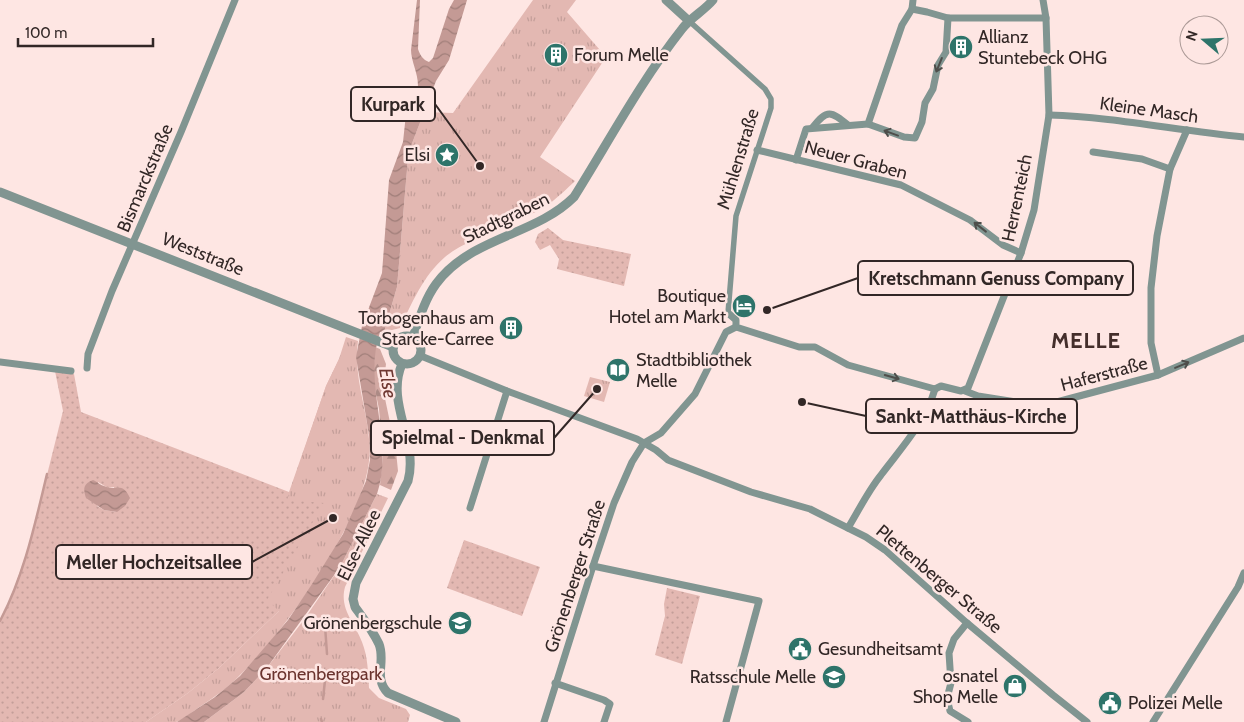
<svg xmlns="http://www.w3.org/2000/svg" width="1244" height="722" font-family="Cabin,sans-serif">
  <defs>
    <pattern id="grass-dots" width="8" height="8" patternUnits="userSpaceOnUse" patternTransform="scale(1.25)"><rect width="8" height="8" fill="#e3b8b2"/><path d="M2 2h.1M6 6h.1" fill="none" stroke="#c39e99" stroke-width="1.8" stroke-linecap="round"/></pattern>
    <pattern id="forest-firs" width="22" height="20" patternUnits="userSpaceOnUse" patternTransform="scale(1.25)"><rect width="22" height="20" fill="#d3a9a3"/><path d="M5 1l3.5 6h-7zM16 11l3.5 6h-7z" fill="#ac8a85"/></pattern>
    <pattern id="park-tufts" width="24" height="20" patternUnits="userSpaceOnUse" patternTransform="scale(1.25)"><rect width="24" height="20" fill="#e3b8b2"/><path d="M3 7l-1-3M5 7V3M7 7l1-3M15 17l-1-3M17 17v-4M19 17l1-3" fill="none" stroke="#c39e99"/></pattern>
    <pattern id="water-waves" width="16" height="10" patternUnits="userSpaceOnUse" patternTransform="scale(1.25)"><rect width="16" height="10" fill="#c49a95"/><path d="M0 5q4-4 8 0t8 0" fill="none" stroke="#a07e79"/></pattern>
  </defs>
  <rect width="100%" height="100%" fill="#fee6e3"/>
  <g fill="url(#grass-dots)" fill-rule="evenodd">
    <polygon points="548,228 563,240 631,254 624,286 557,269 559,259 550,245 540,250 535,242 538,234"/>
    <path d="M 339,359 L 354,434 L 279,611 L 219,668 L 188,693 L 146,722 L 0,722 L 0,621 L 8,606 L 30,543 L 63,411 L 55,371 L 74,374 L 81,412 L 289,492 L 326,386 ZM 98,482 L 108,488 L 114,487 L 117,512 L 104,510 L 97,506 Z"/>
    <polygon points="464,540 540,567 522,616 447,588"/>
    <polygon points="667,588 700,596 682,664 655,655 665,616 664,604"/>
  </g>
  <polygon fill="url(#forest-firs)" points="375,347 380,349 386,364 383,389 396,451 398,471 391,490 380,485 383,455 379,409 373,380"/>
  <g fill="url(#park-tufts)">
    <path d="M 533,0 L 576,0 L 567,12 L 606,57 L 540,157 L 575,181 C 560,195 540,216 517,217 L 514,224 C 493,233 462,242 445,257 C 423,276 412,303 400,328 L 384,332 L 397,287 L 408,158 L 411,146 L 424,112 L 453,113 Z"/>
    <path d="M 346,337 L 358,341 C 352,382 373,420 369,461 C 363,521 284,633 240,675 C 228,688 213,698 198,708 C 192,712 183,720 176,722 C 167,722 155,722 146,722 L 188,693 L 219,668 L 279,611 L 267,600 L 324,503 L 287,500 L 326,386 L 339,359 Z"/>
    <polygon points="590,377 610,382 604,402 584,396"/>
    <path d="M 377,494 L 388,498 L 345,587 C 339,609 355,623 362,642 C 368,657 368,672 369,688 L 379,698 L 406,709 L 410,715 L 408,722 L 204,722 L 243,693 L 266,669 L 303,621 L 340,567 Z"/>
  </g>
  <g fill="url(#water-waves)">
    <path d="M 417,0 L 420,0 L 418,49 C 420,55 423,60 429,62 L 433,58 L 449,9 L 454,0 L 467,0 L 449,60 L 436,81 L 411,146 L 408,158 L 397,287 L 384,332 L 380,332 C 362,386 395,440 377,494 L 340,567 L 266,669 L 243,693 L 204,722 L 177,722 L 215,697 L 240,676 L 288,620 L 312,584 L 343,534 L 366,481 L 370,460 L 369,435 L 356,357 L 362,326 L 382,273 L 389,180 L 403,142 L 408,95 L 410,93 L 417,92 C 421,78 411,63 411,50 Z"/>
    <path d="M 93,480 C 98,482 100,485 104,486 C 117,492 122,481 130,498 L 125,506 L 117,512 L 104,510 L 86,498 C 83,489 83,484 93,480 Z"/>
  </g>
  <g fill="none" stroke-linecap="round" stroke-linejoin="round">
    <g stroke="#c49a95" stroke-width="2.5">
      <path d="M 0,621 C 24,576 35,524 47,474"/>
      <polyline points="325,626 327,654"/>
      <polyline points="323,699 326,671"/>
      <polyline points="321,719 322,722"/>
    </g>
    <polyline stroke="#819591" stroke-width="5.5" points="689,21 765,89 771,99 771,108 736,216 728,313"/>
    <g stroke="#819591" stroke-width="7">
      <polyline points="912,9 927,12 948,18 1046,18"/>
      <path d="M 1049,115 C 1115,117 1179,131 1244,137"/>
      <polyline points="868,124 904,137 915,138 922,122 925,103 933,89 938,65 946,52 948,18"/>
      <path d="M 813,127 C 827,109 831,111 848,125"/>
      <polyline points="757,150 901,185 970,220 1003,245 1021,253"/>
      <polyline points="1093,152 1142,159 1170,169"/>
      <polyline points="796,160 806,129 868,124 902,25 912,9 913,0"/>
      <polyline points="728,313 736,320 736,327 799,347 815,347 848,365 935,389"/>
      <polyline points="421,356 507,391 637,439 656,450 668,460 751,492 810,509 866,537 885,550 967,623 1053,695 1087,722"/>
      <polyline points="0,362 71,371"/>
      <polyline points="87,368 88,354 112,291 181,132 235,0"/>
      <polyline points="1158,375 1151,343 1151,288 1157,236 1170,169 1187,130"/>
      <polyline points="935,389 941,386 961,391 968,388 1021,253 1034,210 1049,115 1046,18 1043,0"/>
      <polyline points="965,391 978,396 1022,403 1053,403 1158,375 1244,338"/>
      <polyline points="470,508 507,391"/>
      <path d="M 848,528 C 859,510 868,491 881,475 C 902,447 925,423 935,389"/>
      <polyline points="593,566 759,601 726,722"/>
      <polyline points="967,623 954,639 949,653 951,683 947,698 950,711 968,722"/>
      <polyline points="555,683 604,700 610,704 604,722"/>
      <polyline points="544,722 593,566 614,503 632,462 644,443 661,433 695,394 726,332 736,327"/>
      <polyline points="1153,722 1238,587 1244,573"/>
    </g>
    <g stroke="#819591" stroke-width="9">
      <polyline points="666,0 689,21"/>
      <polyline points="0,192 393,347"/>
      <circle cx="407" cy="350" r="14"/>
      <path d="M 413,337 C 419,319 425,299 436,284 C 470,237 535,236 574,197 C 609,141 641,81 682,29 C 691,17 704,11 713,0"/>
      <path d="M 402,364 C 385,403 419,441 408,481 L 356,583 L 353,599 L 355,607 C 363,618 373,631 379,644 C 386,661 373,678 388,693 L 456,722"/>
    </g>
  </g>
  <defs><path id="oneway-shaft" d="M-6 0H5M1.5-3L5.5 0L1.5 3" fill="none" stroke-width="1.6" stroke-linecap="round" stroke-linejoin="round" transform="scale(1.25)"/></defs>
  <g stroke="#4e4e4b">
    <use href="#oneway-shaft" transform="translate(939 65) rotate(112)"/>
    <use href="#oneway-shaft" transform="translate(891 133) rotate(-160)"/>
    <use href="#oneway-shaft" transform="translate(980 227) rotate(-142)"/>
    <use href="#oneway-shaft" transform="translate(1182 365) rotate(-23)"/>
    <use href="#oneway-shaft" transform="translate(892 377) rotate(16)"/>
  </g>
  <defs>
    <g id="building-disc" transform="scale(1.25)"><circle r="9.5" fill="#2e746a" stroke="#fee6e3"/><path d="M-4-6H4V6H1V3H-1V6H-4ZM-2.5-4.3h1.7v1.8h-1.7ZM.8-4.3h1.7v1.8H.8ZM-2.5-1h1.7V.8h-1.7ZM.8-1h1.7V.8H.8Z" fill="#fff"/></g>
    <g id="sight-disc" transform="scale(1.25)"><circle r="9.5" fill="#2e746a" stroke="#fee6e3"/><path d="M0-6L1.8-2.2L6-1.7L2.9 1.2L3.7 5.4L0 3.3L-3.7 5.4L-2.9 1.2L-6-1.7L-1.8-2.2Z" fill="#fff"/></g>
    <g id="hotel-disc" transform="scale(1.25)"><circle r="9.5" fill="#2e746a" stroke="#fee6e3"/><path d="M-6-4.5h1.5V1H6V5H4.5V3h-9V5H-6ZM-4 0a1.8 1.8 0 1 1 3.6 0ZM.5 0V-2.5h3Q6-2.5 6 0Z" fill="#fff"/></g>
    <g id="library-disc" transform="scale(1.25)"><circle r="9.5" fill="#2e746a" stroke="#fee6e3"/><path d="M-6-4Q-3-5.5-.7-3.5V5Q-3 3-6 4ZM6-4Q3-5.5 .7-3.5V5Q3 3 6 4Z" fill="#fff"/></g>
    <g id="school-disc" transform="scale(1.25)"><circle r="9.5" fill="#2e746a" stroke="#fee6e3"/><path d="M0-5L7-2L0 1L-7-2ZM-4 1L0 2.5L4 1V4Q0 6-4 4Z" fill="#fff"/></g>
    <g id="civic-disc" transform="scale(1.25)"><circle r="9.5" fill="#2e746a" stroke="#fee6e3"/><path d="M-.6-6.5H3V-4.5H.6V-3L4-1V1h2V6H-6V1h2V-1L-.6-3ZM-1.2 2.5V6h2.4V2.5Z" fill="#fff"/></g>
    <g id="shop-disc" transform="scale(1.25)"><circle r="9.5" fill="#2e746a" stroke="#fee6e3"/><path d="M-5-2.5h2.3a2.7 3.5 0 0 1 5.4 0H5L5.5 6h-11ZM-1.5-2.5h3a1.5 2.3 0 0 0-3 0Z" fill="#fff"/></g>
  </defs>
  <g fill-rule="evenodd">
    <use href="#building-disc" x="961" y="47"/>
    <use href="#building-disc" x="556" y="55"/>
    <use href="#sight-disc" x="447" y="155"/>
    <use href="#hotel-disc" x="744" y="306"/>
    <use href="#building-disc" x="511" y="328"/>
    <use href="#library-disc" x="618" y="370"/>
    <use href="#school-disc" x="460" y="623"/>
    <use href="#civic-disc" x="800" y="649"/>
    <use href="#school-disc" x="834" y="677"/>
    <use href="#shop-disc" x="1015" y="686"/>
    <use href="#civic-disc" x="1110" y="703"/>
  </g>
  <g text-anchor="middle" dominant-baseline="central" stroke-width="5" stroke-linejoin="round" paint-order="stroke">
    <g font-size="18" fill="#322726" stroke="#fee6e3" text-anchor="end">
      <text x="978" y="37" text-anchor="start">Allianz<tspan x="978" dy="21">Stuntebeck OHG</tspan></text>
      <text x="574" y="55" text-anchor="start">Forum Melle</text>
      <text x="430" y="155">Elsi</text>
      <text x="726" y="296">Boutique<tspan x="726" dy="21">Hotel am Markt</tspan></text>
      <text x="494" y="318">Torbogenhaus am<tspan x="494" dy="21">Starcke-Carree</tspan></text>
      <text x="636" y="360" text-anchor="start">Stadtbibliothek<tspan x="636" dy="21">Melle</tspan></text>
      <text x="442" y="623">Grönenbergschule</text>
      <text x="818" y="649" text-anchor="start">Gesundheitsamt</text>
      <text x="998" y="676">osnatel<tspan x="998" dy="21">Shop Melle</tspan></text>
      <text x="816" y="677">Ratsschule Melle</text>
      <text x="1128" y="703" text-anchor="start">Polizei Melle</text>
    </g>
    <g font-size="18" fill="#322726" stroke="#fee6e3">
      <text transform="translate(1149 110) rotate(8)">Kleine Masch</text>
      <text transform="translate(738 159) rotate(-73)">Mühlenstraße</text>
      <text transform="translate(856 160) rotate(15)">Neuer Graben</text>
      <text transform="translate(145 178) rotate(-67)">Bismarckstraße</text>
      <text transform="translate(1017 198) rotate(-78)">Herrenteich</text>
      <text transform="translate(506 218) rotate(-26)">Stadtgraben</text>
      <text transform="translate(203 254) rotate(22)">Weststraße</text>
      <text transform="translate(1104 374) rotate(-15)">Haferstraße</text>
      <text transform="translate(359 545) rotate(-64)">Else-Allee</text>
      <text transform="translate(575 576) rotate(-72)">Grönenberger Straße</text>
      <text transform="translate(939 579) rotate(40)">Plettenberger Straße</text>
    </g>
    <g font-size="18" fill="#6b332e" stroke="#fee6e3">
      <text x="321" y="674">Grönenbergpark</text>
    </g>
    <g font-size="19" font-style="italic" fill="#6e3630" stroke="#fee6e3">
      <text transform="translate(388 383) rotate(80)">Else</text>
    </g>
    <g font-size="22" font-weight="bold" letter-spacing="1" fill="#442e2b" stroke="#fee6e3">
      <text x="1086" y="340">MELLE</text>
    </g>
  </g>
  <path fill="none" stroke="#322726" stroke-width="2" d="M480 166L435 104M767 310L858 278M802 402L866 416M597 389L554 438M333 518L252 562"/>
  <g fill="#322726" stroke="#fee6e3" stroke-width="2">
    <circle cx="480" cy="166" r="5"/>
    <circle cx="767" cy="310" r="5"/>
    <circle cx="802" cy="402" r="5"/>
    <circle cx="597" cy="389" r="5"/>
    <circle cx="333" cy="518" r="5"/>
  </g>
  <g fill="#fee6e3" stroke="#322726" stroke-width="2">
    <rect x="351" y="87" width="84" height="34" rx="5"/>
    <rect x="858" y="261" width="275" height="34" rx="5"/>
    <rect x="866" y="399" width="211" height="34" rx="5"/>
    <rect x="371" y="421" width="183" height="34" rx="5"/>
    <rect x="56" y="545" width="196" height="34" rx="5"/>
  </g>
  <g font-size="19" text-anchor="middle" font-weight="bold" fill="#322726">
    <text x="393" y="111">Kurpark</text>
    <text x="996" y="285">Kretschmann Genuss Company</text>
    <text x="971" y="423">Sankt-Matthäus-Kirche</text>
    <text x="463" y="444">Spielmal - Denkmal</text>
    <text x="154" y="569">Meller Hochzeitsallee</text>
  </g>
  <g transform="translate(1204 40) rotate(289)"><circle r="24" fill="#fee6e3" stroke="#ac9a97"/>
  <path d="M0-4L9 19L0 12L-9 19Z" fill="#2e746a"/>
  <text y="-8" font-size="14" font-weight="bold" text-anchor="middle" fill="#322726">N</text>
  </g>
  <path d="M18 38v8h135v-8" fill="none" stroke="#322726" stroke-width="2.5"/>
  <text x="25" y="38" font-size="15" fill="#322726" stroke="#fee6e3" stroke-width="4" paint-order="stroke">100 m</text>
</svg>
